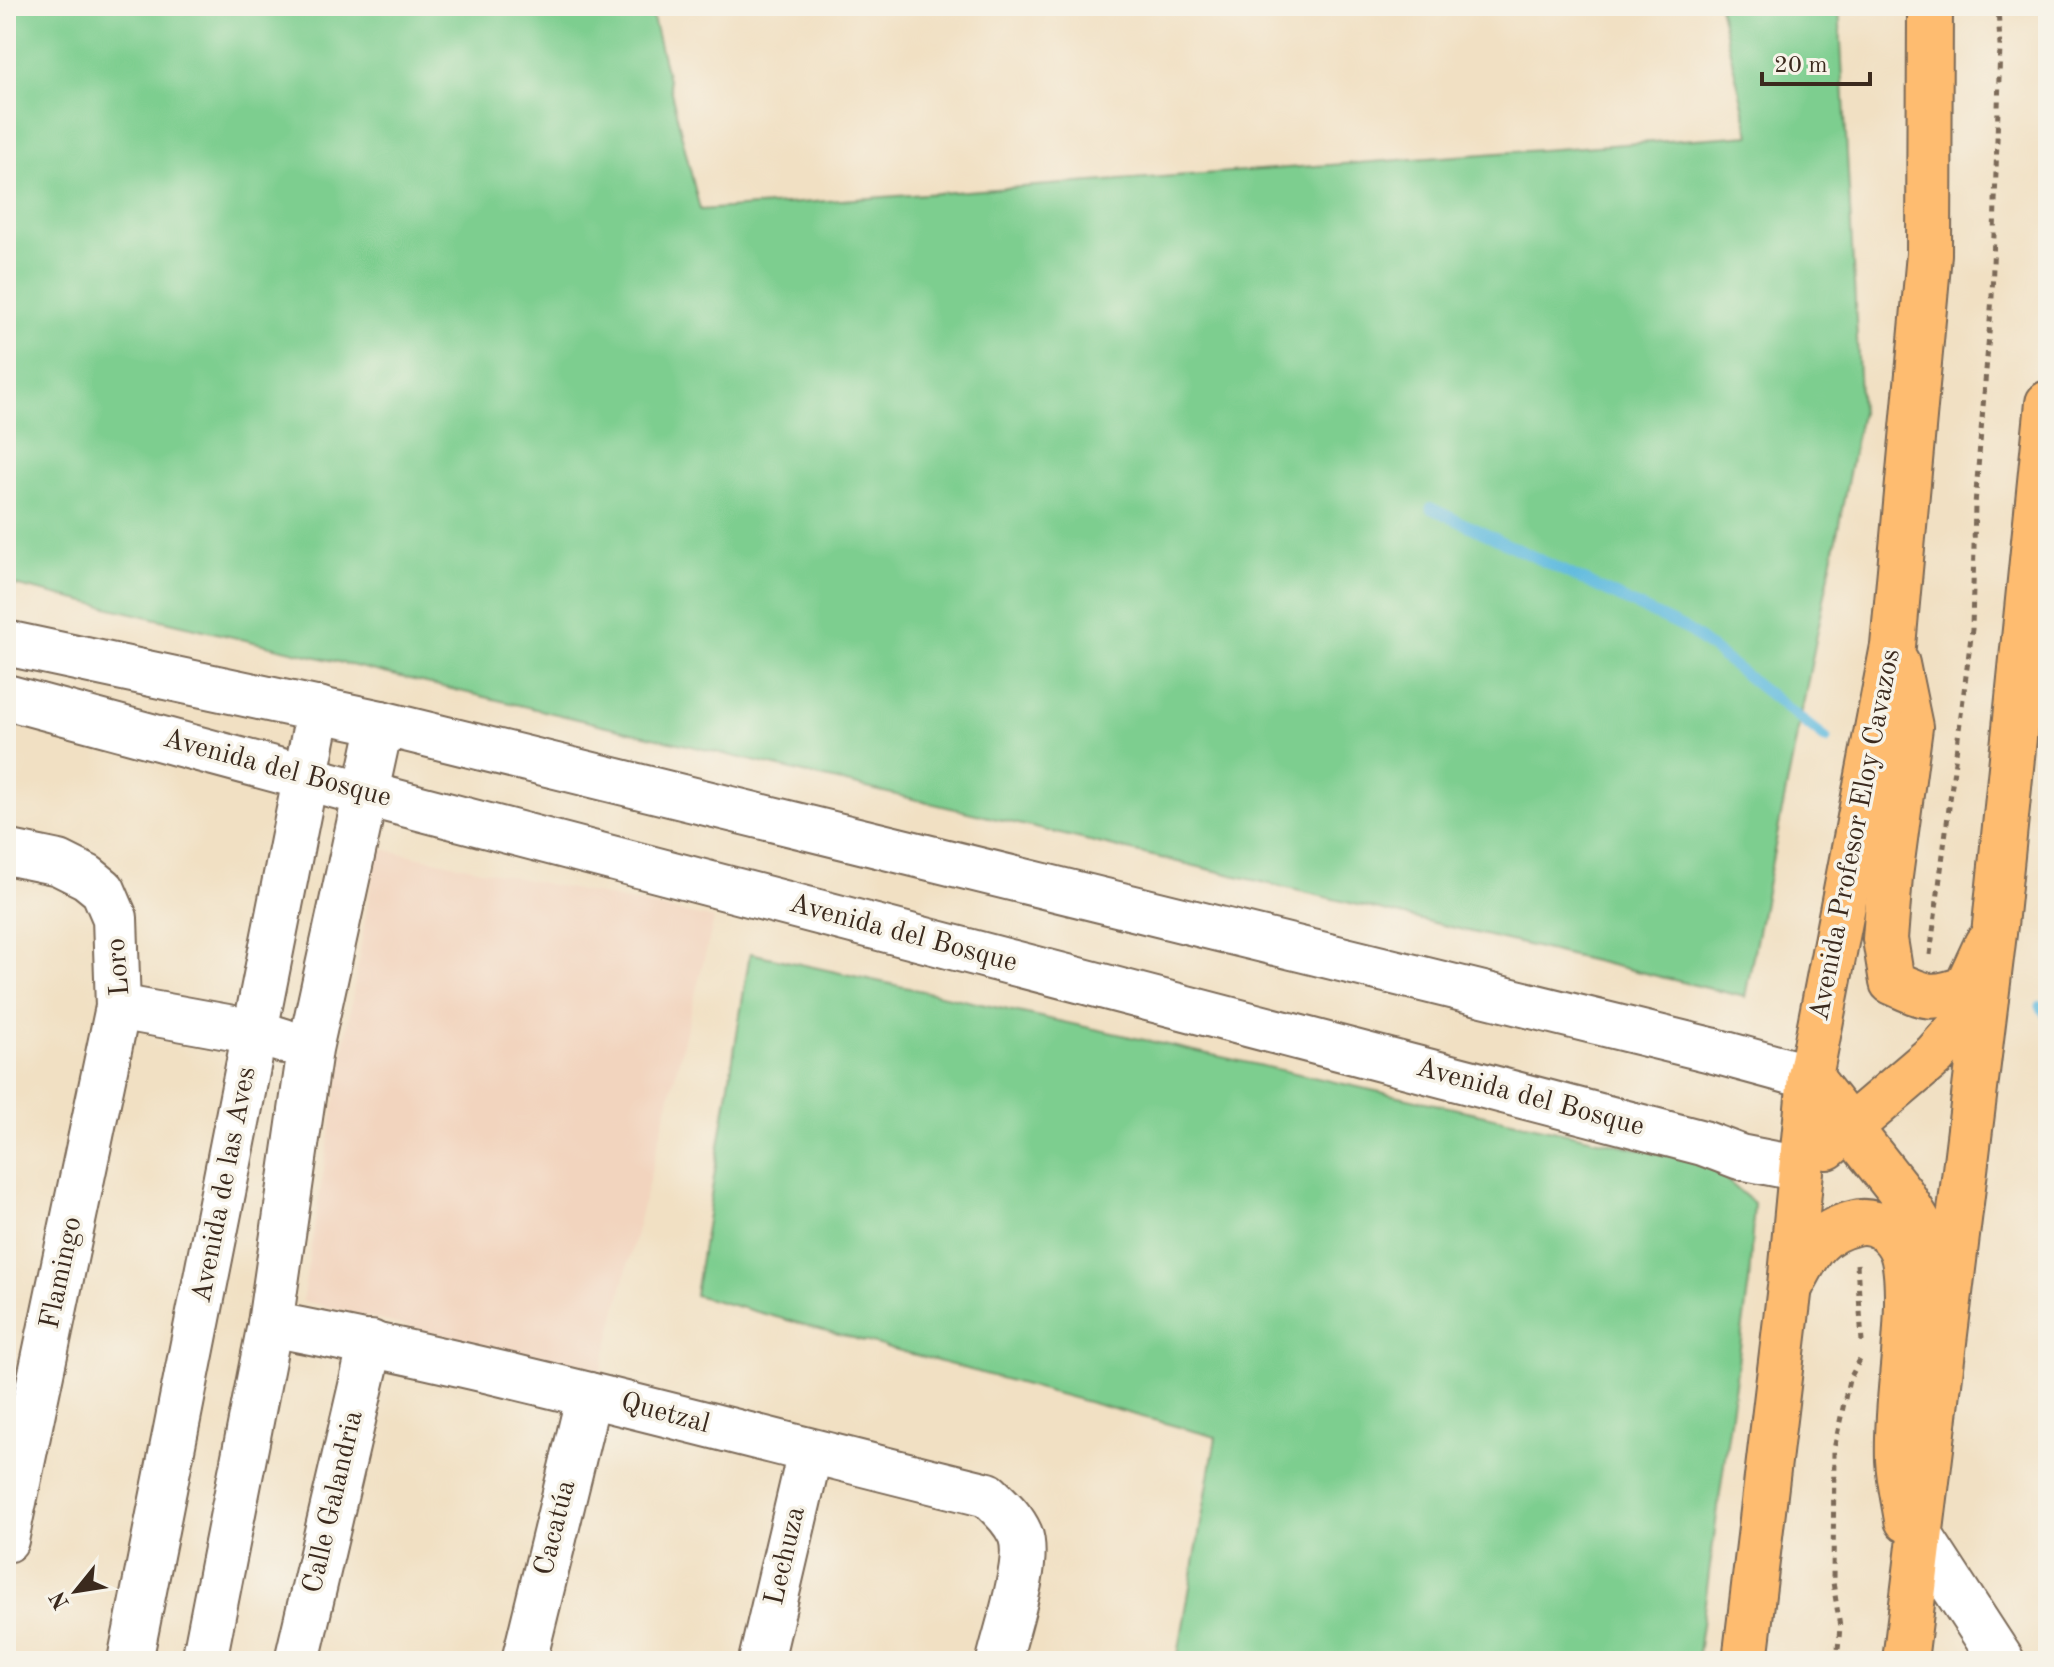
<svg xmlns="http://www.w3.org/2000/svg" width="2054" height="1667" font-family="'Old Standard TT',serif">
  <rect width="100%" height="100%" fill="#f7f3e8"/>
  <filter id="ink" filterUnits="userSpaceOnUse"><feTurbulence type="fractalNoise" baseFrequency=".0125" numOctaves="2"/><feDisplacementMap in="SourceGraphic" scale="16" xChannelSelector="R" yChannelSelector="G"/><feConvolveMatrix kernelMatrix="1 2 1 2 8 2 1 2 1" color-interpolation-filters="sRGB"/></filter>
  <filter id="wash" filterUnits="userSpaceOnUse"><feTurbulence type="fractalNoise" baseFrequency=".006" numOctaves="4" result="noise"/><feDisplacementMap in="SourceGraphic" scale="32" xChannelSelector="R" yChannelSelector="G"/><feGaussianBlur stdDeviation="1.8" result="paint"/><feColorMatrix in="noise" values="0 0 0 0 0 0 0 0 0 0 0 0 0 0 0 0 0 1.4 0 .05"/><feComposite in="paint" operator="in"/></filter>
  <g filter="url(#wash)">
    <rect width="100%" height="100%" fill="#f1e0c3"/>
    <polygon fill="#f2d4be" points="377,848 714,919 601,1373 302,1301"/>
    <g fill="#7dce8f" stroke="#5c7c56" stroke-width="2">
      <polygon points="6,6 650,6 700,210 1750,135 1719,6 1839,6 1861,413 1745,997 6,583"/>
      <polygon points="750,953 1707,1164 1754,1203 1749,1282 1697,1661 1177,1661 1216,1437 695,1295"/>
    </g>
    <g fill="none" stroke-linecap="round" stroke-linejoin="round">
      <g stroke="#61bbdf" stroke-width="11">
        <polyline points="1431,508 1688,630 1826,739"/>
        <polyline points="2041,1006 2048,1017"/>
      </g>
    </g>
  </g>
  <g filter="url(#ink)">
    <g fill="none" stroke-linecap="round" stroke-linejoin="round">
      <g stroke="#7b6a58" stroke-width="48">
        <g id="minor">
          <polyline points="6,643 381,723 1711,1050 1810,1077"/>
          <polyline points="6,697 366,794 1703,1143 1740,1157 1801,1169"/>
          <polyline points="6,852 59,863 87,877 103,890 115,918 118,1007 6,1540"/>
          <polyline points="118,1007 255,1032 284,1041"/>
          <path d="M 270,1324 C 512,1370 749,1437 988,1495 C 1000,1507 1013,1518 1020,1534 C 1031,1561 1006,1630 999,1661"/>
          <polyline points="1920,1535 2002,1661"/>
          <polyline points="130,1661 319,709"/>
          <polyline points="204,1661 270,1324 310,1049 381,723"/>
          <polyline points="297,1661 371,1343"/>
          <polyline points="524,1661 589,1395"/>
          <polyline points="761,1661 810,1452"/>
        </g>
      </g>
      <g stroke="#7b6a58" stroke-width="48">
        <g id="major">
          <path d="M 1897,664 L 1910,727 L 1890,876 L 1885,939 L 1892,982 C 1925,997 1931,1001 1966,988 L 1986,945"/>
          <polyline points="1810,1077 1901,1193 1930,1241 1932,1268"/>
          <polyline points="1827,1147 1935,1055 1986,997"/>
          <path d="M 1792,1284 C 1809,1252 1817,1232 1855,1223 C 1875,1218 1895,1233 1902,1252 C 1907,1267 1907,1284 1907,1300 C 1907,1353 1896,1407 1898,1460 C 1899,1480 1904,1500 1907,1520"/>
          <polyline points="1745,1661 1790,1286 1810,1077 1893,646 1929,254 1930,6"/>
          <polyline points="1905,1661 1995,925 2048,403"/>
        </g>
      </g>
      <g stroke="#7b6a58" stroke-width="5" stroke-dasharray="6 6" stroke-linecap="butt">
        <polyline points="1930,955 1972,629 1975,505 1992,297 2000,46 1998,6"/>
        <polyline points="1857,1264 1862,1342"/>
        <polyline points="1837,1661 1840,1627 1833,1582 1834,1449 1849,1380 1862,1356"/>
      </g>
      <use href="#minor" stroke="#fff" stroke-width="44"/>
      <use href="#major" stroke="#febc70" stroke-width="44"/>
    </g>
  </g>
  <g text-anchor="middle" dominant-baseline="central" stroke-width="7" stroke-linejoin="round" paint-order="stroke">
    <g font-size="28" fill="#3b2a1e" stroke="#f7f3e8">
      <text transform="translate(277 769) rotate(15)">Avenida del Bosque</text>
      <text transform="translate(1856 835) rotate(-79)">Avenida Profesor Eloy Cavazos</text>
      <text transform="translate(903 934) rotate(15)">Avenida del Bosque</text>
      <text transform="translate(119 967) rotate(-95)">Loro</text>
      <text transform="translate(1530 1098) rotate(15)">Avenida del Bosque</text>
      <text transform="translate(225 1185) rotate(-79)">Avenida de las Aves</text>
      <text transform="translate(62 1273) rotate(-78)">Flamingo</text>
      <text transform="translate(665 1414) rotate(15)">Quetzal</text>
      <text transform="translate(334 1502) rotate(-77)">Calle Galandria</text>
      <text transform="translate(556 1528) rotate(-76)">Cacatúa</text>
      <text transform="translate(786 1556) rotate(-77)">Lechuza</text>
    </g>
  </g>
  <rect width="2054" height="1667" fill="none" stroke="#f7f3e8" stroke-width="32"/>
  <g transform="translate(76 1591) rotate(240)" stroke="#f7f3e8" stroke-width="6" paint-order="stroke">
  <path d="M0-6L14 30L0 20L-14 30Z" fill="#3b2a1e"/>
  <text y="-12" font-size="22" font-weight="bold" text-anchor="middle" fill="#3b2a1e">N</text>
  </g>
  <path d="M1762 72v12h108v-12" fill="none" stroke="#3b2a1e" stroke-width="4"/>
  <text x="1774" y="72" font-size="24" fill="#3b2a1e" stroke="#f7f3e8" stroke-width="6" paint-order="stroke">20 m</text>
</svg>
